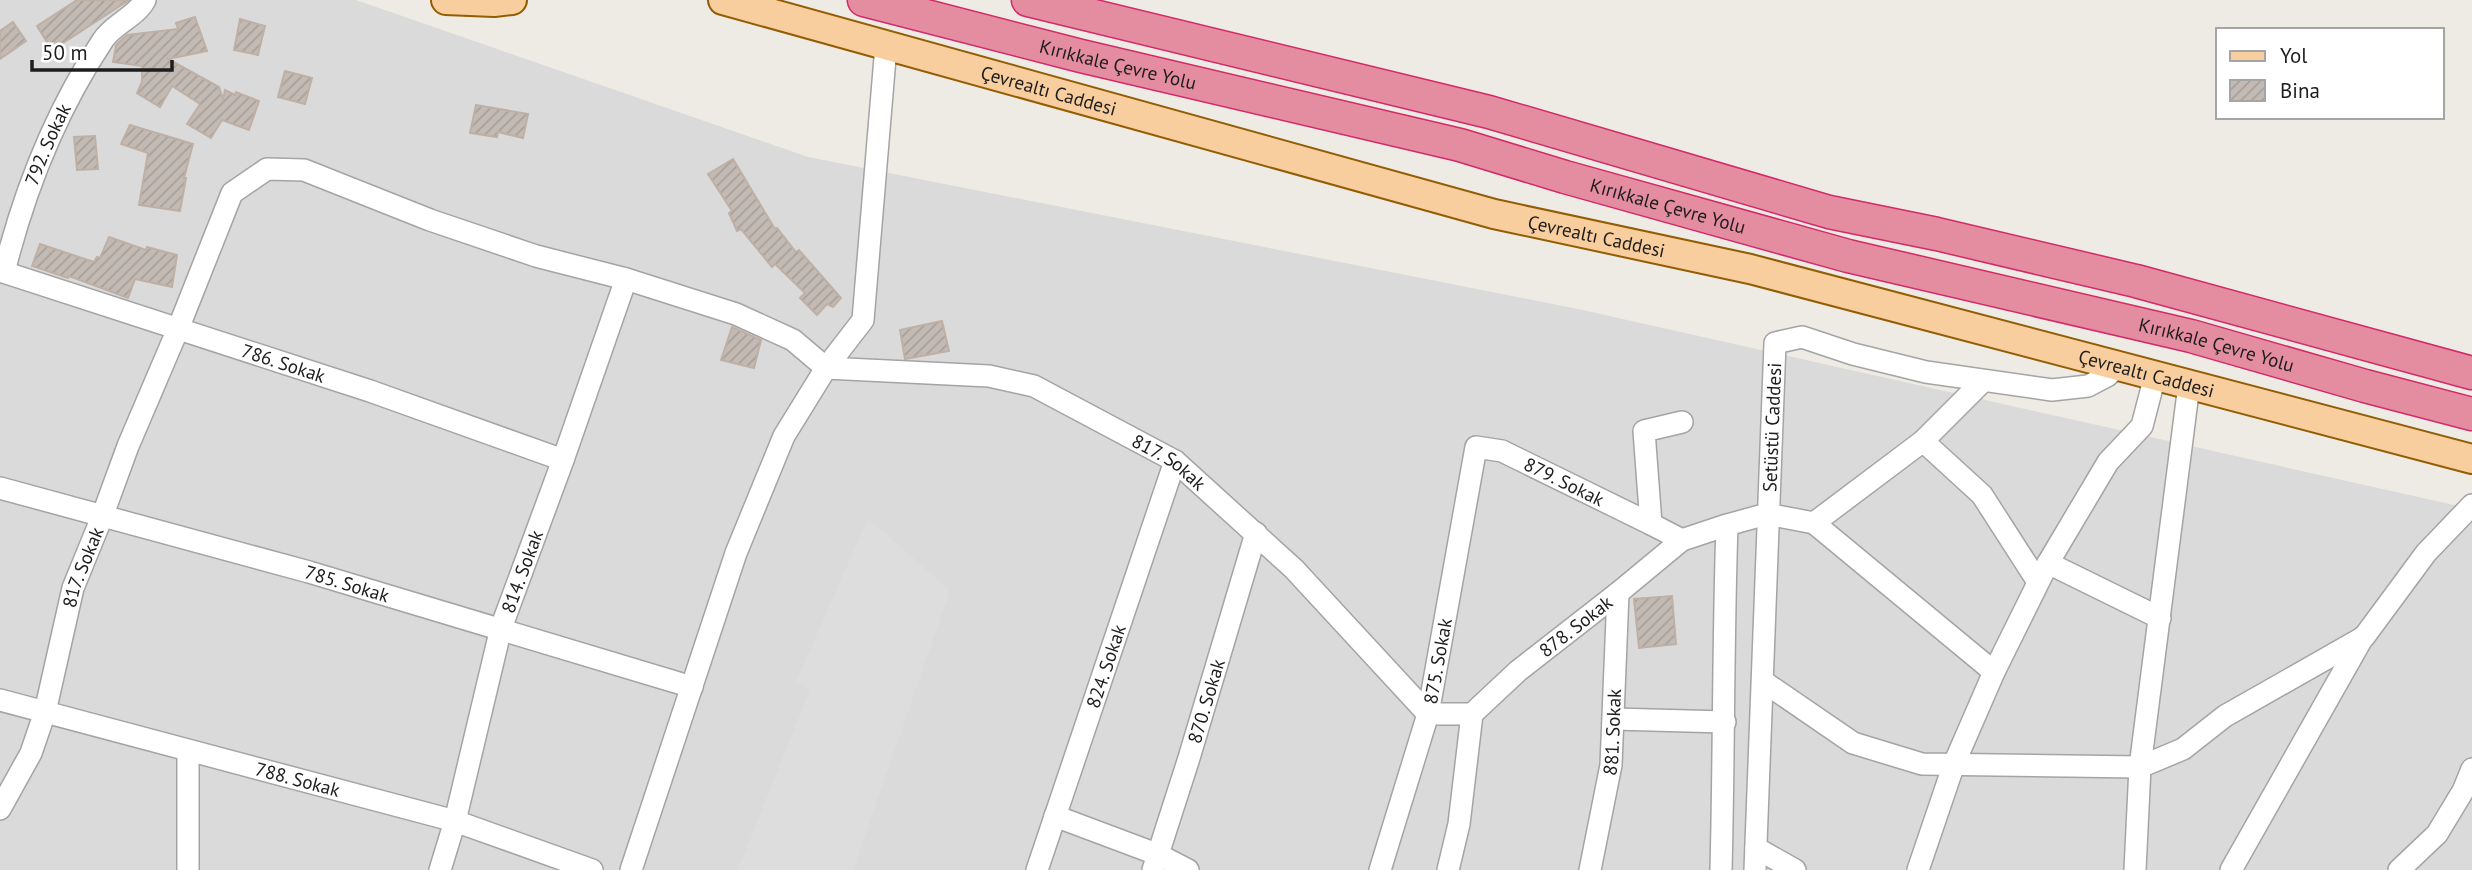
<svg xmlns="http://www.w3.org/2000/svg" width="2472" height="870" font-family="'PT Sans',sans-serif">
  <defs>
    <pattern id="building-hatch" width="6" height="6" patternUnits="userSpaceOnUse" patternTransform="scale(1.75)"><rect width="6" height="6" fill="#c3bab3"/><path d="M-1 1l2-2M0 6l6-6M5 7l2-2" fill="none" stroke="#a79f9a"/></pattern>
  </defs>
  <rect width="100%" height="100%" fill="#eeeae4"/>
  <polygon fill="#dbdada" points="0,0 356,0 808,157 1578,309 2472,509 2472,870 0,870"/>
  <polygon fill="#ddd" points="868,518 950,591 853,870 738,870 810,690 796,682"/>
  <g fill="url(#building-hatch)" stroke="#bfb0a6" stroke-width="2">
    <polygon points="77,0 129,0 52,50 37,26"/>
    <polygon points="195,17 207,51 168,59 219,87 223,99 225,90 235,95 236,92 259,101 249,130 222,120 211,138 187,124 200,104 172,86 160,107 137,93 142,82 142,66 113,62 116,45 127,35 178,29 176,23"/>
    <polygon points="240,19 265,26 258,55 234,50"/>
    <polygon points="13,22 26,41 0,59 0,31"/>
    <polygon points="285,71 312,78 305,104 278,97"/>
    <polygon points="476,105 528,114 523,138 498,132 497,137 470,133"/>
    <polygon points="130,125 193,144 184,178 186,178 180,211 139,205 148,153 121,144"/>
    <polygon points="95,136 98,169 77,170 74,137"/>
    <polygon points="733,159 775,229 777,228 796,252 799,250 841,298 833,307 827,304 817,315 800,298 805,293 775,264 772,267 741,229 737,231 729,213 732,211 708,174"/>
    <polygon points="109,237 146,250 147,247 177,255 172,287 135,279 128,298 69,276 68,278 32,266 40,244 94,262 97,257 100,258"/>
    <polygon points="942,321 949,351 905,359 900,330"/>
    <polygon points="732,327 761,340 754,368 721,360"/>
    <polygon points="1672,596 1676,644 1639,648 1634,599"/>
  </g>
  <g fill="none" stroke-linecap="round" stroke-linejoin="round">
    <g stroke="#a4a4a4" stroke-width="24">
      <g id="minor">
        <path id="s1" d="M 0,271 L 370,391 L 563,460"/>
        <path id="s2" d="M 4,272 C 25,188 55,112 103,40 C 113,24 136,17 145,0"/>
        <polyline points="1682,422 1644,431 1651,524 1682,540"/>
        <polyline points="1923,441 1982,495 2038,582"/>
        <path id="s3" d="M 0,488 L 309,572 L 692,687"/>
        <polyline points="1814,523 1994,672"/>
        <polyline points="2048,563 2160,618"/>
        <polyline points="1764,682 1853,743 1922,764 2140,767 2183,749 2225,716 2364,637 2426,553 2472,505"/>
        <path id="s4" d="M 0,700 L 455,821 L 592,870"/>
        <path id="s5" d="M 1428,714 L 1472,714 L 1518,671 L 1618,593 L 1682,540 L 1727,525"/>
        <polyline points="1614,719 1725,722"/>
        <path id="s6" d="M 0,809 L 31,753 L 45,712 L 73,588 L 102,517 L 128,446 L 178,329 L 232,193 L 267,169 L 304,170 L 430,220 L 536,256 L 626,279 L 736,314 L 793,340 L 826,368 L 989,376 L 1034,386 L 1175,461 L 1294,569 L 1428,714"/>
        <polyline points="1055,816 1159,855 1188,870"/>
        <polyline points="1756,848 1795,870"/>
        <polyline points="188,870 188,751"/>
        <path id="s7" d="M 440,870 L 455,821 L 501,628 L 563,460 L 626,279"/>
        <polyline points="631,870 736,553 784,436 826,368 863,320 886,46"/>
        <path id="s8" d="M 1037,870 L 1175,461"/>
        <path id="s9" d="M 1153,870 L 1189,758 L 1256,533"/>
        <path id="s10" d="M 1380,870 L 1428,714 L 1476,447 L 1502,451 L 1651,524"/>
        <polyline points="1448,870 1459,824 1472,714"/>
        <path id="s11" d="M 1590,870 L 1611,765 L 1618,593"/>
        <path d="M 1721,870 C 1724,755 1723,640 1727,525 L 1767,514 L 1814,523 L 1923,441 L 1983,381"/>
        <path id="s12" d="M 1755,870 L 1775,343 L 1802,337 L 1853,354 L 1926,372 L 2052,390 L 2088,386 L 2107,376 L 2118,366"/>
        <polyline points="1918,870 1954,764 1994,672 2048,563 2108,462 2142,426 2155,376"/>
        <polyline points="2135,870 2140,767 2189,385"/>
        <polyline points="2231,870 2363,637"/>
        <polyline points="2399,870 2437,834 2463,791 2472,769"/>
      </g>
    </g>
    <g stroke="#935d04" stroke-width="32">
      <g id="major">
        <polyline points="446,0 494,2 512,0"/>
        <path id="s13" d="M 723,0 L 1494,214 L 1750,269 L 2472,459"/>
      </g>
    </g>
    <g stroke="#d4296b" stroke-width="35">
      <g id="highway">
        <path id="s14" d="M 864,0 L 1081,56 L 1460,145 L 1565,177 L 1848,256 L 2191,336 L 2365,386 L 2472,414"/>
        <polyline points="1028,0 1489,112 1829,212 1937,234 2136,281 2472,373"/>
      </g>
    </g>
    <use href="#minor" stroke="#fff" stroke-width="21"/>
    <use href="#major" stroke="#f9ce9e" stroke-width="28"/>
    <use href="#highway" stroke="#e48da1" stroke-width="32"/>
  </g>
  <g text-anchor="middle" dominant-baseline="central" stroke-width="5" stroke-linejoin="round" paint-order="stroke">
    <g font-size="19" fill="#1d1d1d" stroke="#fff">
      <text stroke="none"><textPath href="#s14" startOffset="262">Kırıkkale Çevre Yolu</textPath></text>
      <text stroke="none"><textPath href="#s13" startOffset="338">Çevrealtı Caddesi</textPath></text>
      <text stroke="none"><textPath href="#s2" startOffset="135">792. Sokak</textPath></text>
      <text stroke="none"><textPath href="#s14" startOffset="830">Kırıkkale Çevre Yolu</textPath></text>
      <text stroke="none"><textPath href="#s13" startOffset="905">Çevrealtı Caddesi</textPath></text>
      <text stroke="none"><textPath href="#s14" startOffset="1396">Kırıkkale Çevre Yolu</textPath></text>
      <text stroke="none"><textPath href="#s1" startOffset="298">786. Sokak</textPath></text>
      <text stroke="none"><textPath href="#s13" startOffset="1472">Çevrealtı Caddesi</textPath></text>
      <text stroke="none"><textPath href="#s12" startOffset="443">Setüstü Caddesi</textPath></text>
      <text stroke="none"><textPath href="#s6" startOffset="1666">817. Sokak</textPath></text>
      <text stroke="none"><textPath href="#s10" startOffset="530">879. Sokak</textPath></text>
      <text stroke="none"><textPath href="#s6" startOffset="257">817. Sokak</textPath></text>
      <text stroke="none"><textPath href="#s7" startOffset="310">814. Sokak</textPath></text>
      <text stroke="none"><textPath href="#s3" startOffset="360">785. Sokak</textPath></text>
      <text stroke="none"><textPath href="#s5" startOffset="180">878. Sokak</textPath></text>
      <text stroke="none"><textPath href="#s10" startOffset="217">875. Sokak</textPath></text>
      <text stroke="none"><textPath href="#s8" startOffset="215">824. Sokak</textPath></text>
      <text stroke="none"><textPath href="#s9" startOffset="177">870. Sokak</textPath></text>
      <text stroke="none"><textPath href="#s11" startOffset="140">881. Sokak</textPath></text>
      <text stroke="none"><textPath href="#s4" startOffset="308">788. Sokak</textPath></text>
    </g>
  </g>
  <rect x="2216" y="28" width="228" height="91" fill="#ffffff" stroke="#a5a5a5" stroke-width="2"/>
  <rect x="2230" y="51" width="35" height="10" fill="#f9ce9e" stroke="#a5a5a5" stroke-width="2"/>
  <text x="2280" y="63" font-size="21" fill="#1d1d1d">Yol</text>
  <rect x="2230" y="80" width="35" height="21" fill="url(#building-hatch)" stroke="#a5a5a5" stroke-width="2"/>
  <text x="2280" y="98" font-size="21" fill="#1d1d1d">Bina</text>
  <path d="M32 60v10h140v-10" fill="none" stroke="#1d1d1d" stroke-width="3.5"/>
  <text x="42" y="60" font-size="21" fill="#1d1d1d" stroke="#ffffff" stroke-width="5" paint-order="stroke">50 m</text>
</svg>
